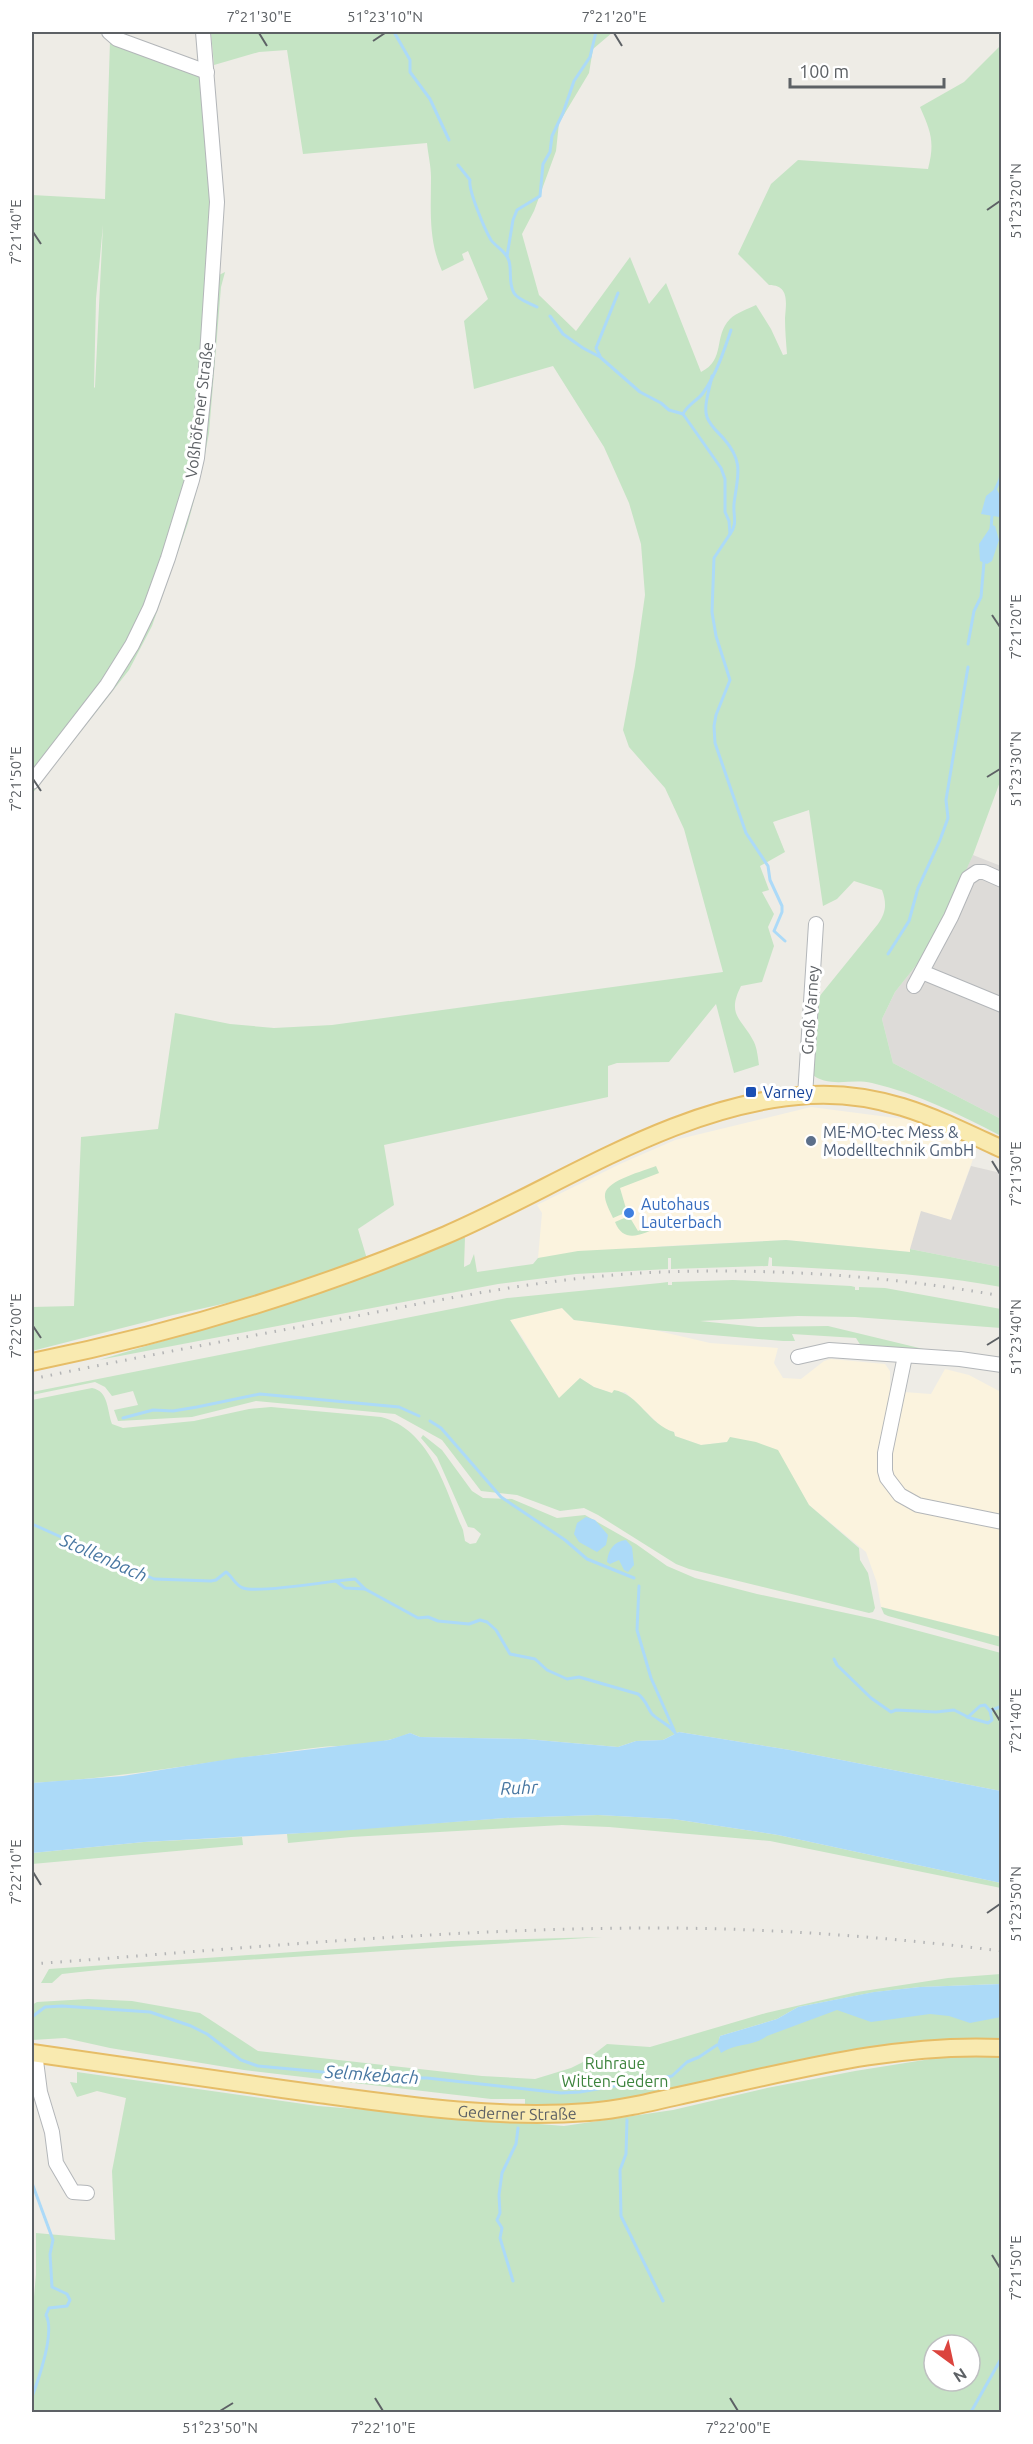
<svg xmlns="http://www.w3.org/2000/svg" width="1033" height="2444" font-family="Ubuntu,sans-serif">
  <rect width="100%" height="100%" fill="#eeece6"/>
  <g fill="#fbf3de">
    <polygon points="811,1107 919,1121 977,1148 951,1220 921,1212 910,1252 786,1240 666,1246 538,1258 542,1213 537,1205 620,1164 675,1140"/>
    <polygon points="562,1308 574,1320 654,1330 710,1343 778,1348 774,1363 783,1378 801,1379 824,1361 831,1359 885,1364 890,1371 890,1391 931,1394 945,1369 969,1375 1001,1392 1001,1637 881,1607 877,1583 866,1552 809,1505 795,1482 727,1442 701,1445 675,1436 674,1432 663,1428 625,1392 612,1393 594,1387 580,1378 559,1399 522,1337 510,1320"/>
  </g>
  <g fill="#dddbd8">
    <polygon points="973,855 1001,866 1001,1119 893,1063 882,1019 895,992 922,958"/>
    <polygon points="971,1166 1001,1173 1001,1267 910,1249 921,1211 951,1220"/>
  </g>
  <g fill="#c5e4c4" fill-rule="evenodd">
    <path d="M 211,32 L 613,32 L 593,49 L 589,73 L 559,123 L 556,151 L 534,211 L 522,234 L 539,295 L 576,331 L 630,257 L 649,304 L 666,283 L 701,372 C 726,360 713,336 730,319 C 736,313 748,309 756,305 L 771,329 L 783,355 L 787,354 C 786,342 785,330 785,318 C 786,304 790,285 769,285 L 738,254 L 771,184 L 798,160 L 928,169 C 935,142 931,132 920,107 L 964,82 L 1001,45 L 1001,779 L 973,855 L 940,927 L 922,958 L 895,992 L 882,1019 L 893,1063 L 1001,1119 L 1001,1136 C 959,1114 918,1094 872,1083 C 850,1078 829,1089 810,1073 L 814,1003 L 878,924 C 886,912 887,904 882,890 L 854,881 L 837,899 L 823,906 L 809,810 L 773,822 L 785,852 L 760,866 L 769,890 L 762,892 L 774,914 L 768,927 L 774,946 L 762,982 L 741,986 C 726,1016 742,1018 754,1042 C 757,1048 758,1058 759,1065 L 734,1073 L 716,1004 L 669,1062 L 617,1063 L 608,1066 L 608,1097 L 384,1145 L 394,1205 L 358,1229 L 367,1259 L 272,1293 L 173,1315 L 32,1351 L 32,1307 L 74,1306 L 81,1137 L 158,1129 L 175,1013 L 230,1024 L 274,1028 L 332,1025 L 723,972 L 684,829 L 665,788 L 629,747 L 623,730 L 635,666 L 645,595 L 641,544 L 629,503 L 604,447 L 553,366 L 474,389 L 464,321 L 488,299 L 468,251 L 462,254 L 464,260 L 442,271 C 428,240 431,209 431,177 C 431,166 428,154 427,143 L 303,154 L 287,50 L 259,52 L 214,65 Z"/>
    <path d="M 110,41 L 203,78 L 213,183 L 198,424 L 183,498 L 142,613 L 111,671 L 32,775 L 32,195 L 105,199 ZM 103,225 L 95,387 L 94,388 L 96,299 Z"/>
    <polygon points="225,272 221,287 209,433 202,470 188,523 152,626 129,670 32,794 32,788 103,698 179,538 219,275"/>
    <path d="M 656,1166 L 659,1173 L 620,1188 L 627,1212 L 613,1218 C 610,1211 604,1201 605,1194 C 607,1180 644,1171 656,1166 Z"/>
    <path d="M 629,1216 L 638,1231 L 660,1222 L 661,1226 C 643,1234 624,1245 615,1222 Z"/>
    <path d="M 465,1237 L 464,1267 L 470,1264 L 474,1254 L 477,1272 L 533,1264 L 538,1258 L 578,1251 L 786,1240 L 910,1252 L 910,1249 L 1001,1267 L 1001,1287 C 926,1273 849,1270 772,1266 L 772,1258 L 769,1257 L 768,1266 L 671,1269 L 671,1258 L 668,1258 L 668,1269 L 576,1274 L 498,1284 L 99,1360 L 295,1302 L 386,1269 Z"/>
    <path d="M 733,1280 L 851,1286 L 855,1287 L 855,1290 L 859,1290 L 859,1287 L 885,1288 L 1001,1309 L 1001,1328 L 855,1317 L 798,1316 L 700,1321 L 758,1327 L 828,1326 L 940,1353 L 861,1346 L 856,1338 L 792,1334 L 795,1341 L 783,1341 L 654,1330 L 574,1320 L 562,1308 L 510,1320 L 559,1398 L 580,1378 L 594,1387 L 612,1393 L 614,1390 C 639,1394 649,1425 674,1432 L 675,1436 L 701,1445 L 727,1442 L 730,1437 L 756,1442 L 778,1450 L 809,1505 L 859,1548 L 860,1560 L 868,1573 L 875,1608 L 873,1612 L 869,1613 L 689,1569 L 676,1564 L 598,1515 L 584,1508 L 560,1511 L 517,1495 L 481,1491 L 442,1440 L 395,1414 L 256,1401 L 192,1417 L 118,1421 L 114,1410 L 138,1405 L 133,1391 L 112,1396 L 105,1387 L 95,1382 L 32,1395 L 32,1392 L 507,1298 L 660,1283 L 668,1282 L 668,1285 L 672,1285 L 672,1282 Z"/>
    <path d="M 92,1388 C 109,1391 107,1411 112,1424 L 123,1428 L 194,1421 L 249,1409 L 271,1407 L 381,1417 C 431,1430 445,1489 463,1530 L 465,1541 L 470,1544 L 476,1543 L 481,1534 L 474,1528 L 468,1527 L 437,1457 L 421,1438 L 423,1435 L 442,1450 L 472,1491 L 483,1498 L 512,1499 L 557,1518 L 585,1515 L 636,1544 L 667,1566 L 695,1578 L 757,1594 L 874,1619 L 1001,1653 L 1001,1791 L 790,1750 L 679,1732 L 663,1740 L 636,1741 L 618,1747 L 526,1739 L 420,1737 L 410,1733 C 378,1747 339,1744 305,1749 C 214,1761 124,1778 32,1783 L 32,1400 Z"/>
    <polygon points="881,1607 1001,1637 1001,1647 888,1616 884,1614"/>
    <polygon points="598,1815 673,1819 778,1835 1001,1883 1001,1888 770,1841 609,1827 562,1825 351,1837 288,1843 287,1834 505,1818"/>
    <polygon points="242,1837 243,1845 32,1864 32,1853 144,1842"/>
    <polygon points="602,1937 107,1969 62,1974 52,1983 41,1983 49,1969 452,1941"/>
    <polygon points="1001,1974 1001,1984 920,1987 875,1992 798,2007 777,2019 720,2036 719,2039 805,2010 1001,1987 1001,2043 706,2083 607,2103 570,2107 525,2107 525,2099 491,2099 244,2070 110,2048 65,2038 32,2040 32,2005 37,2002 88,1999 132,2001 200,2013 258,2051 482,2076 535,2079 571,2068 585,2061 607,2044 650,2047 766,2013 857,1992 948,1978"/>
    <path d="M 968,2053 L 1001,2056 L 1001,2412 L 32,2412 L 32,2320 L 36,2274 L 36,2233 L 115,2240 L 112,2171 L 126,2098 L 97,2091 L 77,2097 L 70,2082 L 77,2083 L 77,2072 L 318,2106 L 564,2126 L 673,2110 L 767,2088 L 855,2071 ZM 934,2345 L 970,2345 L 970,2381 L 934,2381 Z"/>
  </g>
  <g fill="#acdaf8">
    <polygon points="996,488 1001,497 999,517 981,514 986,496"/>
    <polygon points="992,525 995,526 999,540 992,561 987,564 980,561 979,544"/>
    <polygon points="586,1517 595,1520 608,1535 606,1545 597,1552 579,1542 574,1534 577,1523"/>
    <path d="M 626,1540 L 632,1547 L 634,1565 L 628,1572 L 624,1570 L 619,1560 L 610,1564 L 607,1562 C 608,1550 614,1541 626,1540 Z"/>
    <polygon points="679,1732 790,1750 1001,1791 1001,1883 778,1835 673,1819 598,1815 505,1818 339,1831 144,1842 32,1853 32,1783 123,1776 236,1758 389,1740 410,1733 420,1737 526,1739 618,1747 636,1741 663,1740"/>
    <path d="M 1001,1984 L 1001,2017 L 970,2023 L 949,2016 L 930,2014 L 871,2022 L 837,2010 L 767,2036 C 753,2047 736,2043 721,2053 L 717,2045 L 720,2036 L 777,2019 L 798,2007 L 874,1992 L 920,1987 Z"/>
  </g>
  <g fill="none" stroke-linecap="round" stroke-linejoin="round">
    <g stroke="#acdaf8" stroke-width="3">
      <polyline points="394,32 410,60 410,72 430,99 449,140"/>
      <path d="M 458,165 L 470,180 C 468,190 485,230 491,240 C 496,247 507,252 509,261 C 512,271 508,283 514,293 C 518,300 530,303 537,307"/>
      <polyline points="507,256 513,220 517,210 540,196 543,164 550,152 552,136 563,113 574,81 590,57 596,32"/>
      <polyline points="550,316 563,334 583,348 600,357 640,392 661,403 669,410 683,414 721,468 725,479 725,512 729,521 730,534 714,558 712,612 716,636 730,680 716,715 714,726 715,743 746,833 768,866 770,880 782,906 782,912 774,931 785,941"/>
      <polyline points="600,356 596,348 618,293"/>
      <path d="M 712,376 C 710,388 703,406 707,417 C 710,426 718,432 724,439 C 745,463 737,477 734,504 C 733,517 738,523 730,534"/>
      <path d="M 683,414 C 687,405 697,401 703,393 C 716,375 724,351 731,330"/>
      <polyline points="995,490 1000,479 1002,468"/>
      <polyline points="991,529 992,515"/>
      <polyline points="968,644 974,611 981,597 984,562"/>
      <polyline points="888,954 909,921 918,888 940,840 948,818 946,800 968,667"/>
      <polyline points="123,1418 153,1410 173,1411 197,1407 260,1394 399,1407 419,1416"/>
      <polyline points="430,1421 441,1428 501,1497 565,1540 587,1559 634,1578"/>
      <path d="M 32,1524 L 154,1579 L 211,1581 L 216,1580 L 226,1572 C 232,1576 235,1585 243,1588 C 255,1593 321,1583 336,1581 L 345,1588 L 365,1589 L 418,1618 L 428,1617 L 438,1621 L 469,1624 L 480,1620 L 487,1622 L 496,1630 L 510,1654 L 535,1659 L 547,1670 L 567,1679 L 579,1677 L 638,1694 C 646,1700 647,1707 652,1714 C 660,1722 673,1726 677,1736"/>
      <polyline points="336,1581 355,1579 365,1589"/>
      <polyline points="639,1586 637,1630 651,1678 674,1730"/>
      <polyline points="834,1659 837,1665 871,1698 891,1712 896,1710 936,1712 954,1710 968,1717 980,1706 985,1705 990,1711 1002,1706"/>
      <polyline points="967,1717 988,1723 992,1720 990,1711"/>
      <polyline points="32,2017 45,2007 62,2006 150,2012 191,2026 207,2034 241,2060 258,2066 387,2078 427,2078 561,2093 580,2092 672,2076 687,2062 699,2057 717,2045"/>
      <polyline points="627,2120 626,2154 620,2170 621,2216 663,2301"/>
      <path d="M 32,2183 L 53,2240 L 50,2254 L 52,2287 L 67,2294 L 70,2300 L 67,2306 L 49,2308 L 46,2315 C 55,2332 39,2378 32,2397"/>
      <polyline points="513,2281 500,2238 502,2228 497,2220 500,2213 499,2195 502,2173 516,2144 518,2128"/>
      <polyline points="971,2412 1002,2357"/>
    </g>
    <g stroke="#b3b6b9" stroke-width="16">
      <g id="minor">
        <polyline points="109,32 117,39 207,72"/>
        <polyline points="32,782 107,685 132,645 150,608 168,558 192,480 197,458 206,371 217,202 203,32"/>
        <polyline points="922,972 1002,1005"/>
        <polyline points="914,986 951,917 968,878 977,872 984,872 1002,880"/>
        <polyline points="805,1096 816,924"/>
        <polyline points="905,1356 885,1453 885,1471 887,1478 900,1495 918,1505 1002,1522"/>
        <polyline points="798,1357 829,1350 960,1359 1002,1365"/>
        <polyline points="35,2053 40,2092 52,2132 56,2163 73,2192 87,2193"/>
      </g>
    </g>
    <g stroke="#e6bd67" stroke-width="20">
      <g id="major">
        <path d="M 32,1362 C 174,1333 312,1292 446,1235 C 564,1184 678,1103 810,1095 C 884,1091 937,1119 1002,1149"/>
        <path id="s1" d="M 32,2053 C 127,2067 223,2081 319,2094 C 408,2106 499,2119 589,2112 C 628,2109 667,2098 705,2090 C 804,2068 900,2043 1002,2048"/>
      </g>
    </g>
    <use href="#minor" stroke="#fff" stroke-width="14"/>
    <use href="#major" stroke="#f9eab0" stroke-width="16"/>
    <g stroke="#b3b4b5" stroke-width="3" stroke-dasharray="1.5 8" stroke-linecap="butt">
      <path d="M 32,1379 C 133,1358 235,1339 336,1320 C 444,1299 553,1276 663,1272 C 776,1268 890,1276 1002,1296"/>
      <path d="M 32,1964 C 239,1949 447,1928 656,1928 C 771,1928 887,1937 1002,1951"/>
    </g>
  </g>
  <path fill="none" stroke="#5d6165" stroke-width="2" d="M 259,33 L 267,46M 614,33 L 622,46M 373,41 L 385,33M 987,210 L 1000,201M 33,232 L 41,244M 992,615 L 1000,627M 987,777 L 1000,769M 33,779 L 41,791M 992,1161 L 1000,1174M 33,1326 L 41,1338M 987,1345 L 1000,1337M 992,1708 L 1000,1721M 33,1872 L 41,1885M 987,1913 L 1000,1904M 992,2255 L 1000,2268M 375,2398 L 383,2411M 730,2398 L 738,2411M 220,2411 L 233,2403"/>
  <rect fill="#1a4fb4" stroke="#fff" stroke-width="2" x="745" y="1086" width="12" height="12" rx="3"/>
  <circle fill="#5c6f8a" stroke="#fff" stroke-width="2" cx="811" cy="1141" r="6"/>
  <circle fill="#3f7fe0" stroke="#fff" stroke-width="2" cx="629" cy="1213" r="6"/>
  <g text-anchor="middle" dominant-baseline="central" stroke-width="6" stroke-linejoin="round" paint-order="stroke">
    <g font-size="16" fill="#5d6165" stroke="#fff">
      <text transform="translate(199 410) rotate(-83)">Voßhöfener Straße</text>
      <text transform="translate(810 1010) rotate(-86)">Groß Varney</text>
      <text stroke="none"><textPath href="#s1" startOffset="489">Gederner Straße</textPath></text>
    </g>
    <g font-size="16" fill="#164399" stroke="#fff" text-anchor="start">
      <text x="763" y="1092">Varney</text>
    </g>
    <g font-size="16" fill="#4e5e75" stroke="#fff" text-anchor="start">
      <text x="823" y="1132">ME-MO-tec Mess &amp;<tspan x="823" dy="18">Modelltechnik GmbH</tspan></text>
    </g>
    <g font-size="16" fill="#366cbe" stroke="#fff" text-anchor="start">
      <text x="641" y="1204">Autohaus<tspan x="641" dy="18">Lauterbach</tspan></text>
    </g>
    <g font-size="16" fill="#3d843d" stroke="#fff">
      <text x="615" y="2063">Ruhraue<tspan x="615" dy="18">Witten-Gedern</tspan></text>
    </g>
    <g font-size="18" font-style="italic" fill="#4776a1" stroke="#fff">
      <text transform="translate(104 1557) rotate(24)">Stollenbach</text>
      <text transform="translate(519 1787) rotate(-2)">Ruhr</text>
      <text transform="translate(372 2074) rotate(4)">Selmkebach</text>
    </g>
  </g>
  <rect width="1033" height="2444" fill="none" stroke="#ffffff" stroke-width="66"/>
  <g transform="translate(952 2363) rotate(147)"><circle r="28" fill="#ffffff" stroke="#bec0c1" stroke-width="1.5"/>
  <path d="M0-4.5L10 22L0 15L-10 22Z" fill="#db443e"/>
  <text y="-9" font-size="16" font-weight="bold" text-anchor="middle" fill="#5d6165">N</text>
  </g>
  <path d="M790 78v9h154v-9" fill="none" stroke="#5d6165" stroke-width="3"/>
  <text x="799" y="78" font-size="18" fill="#5d6165" stroke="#ffffff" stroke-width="4.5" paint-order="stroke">100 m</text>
  <rect x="33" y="33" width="967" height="2378" fill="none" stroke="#5d6165" stroke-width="2"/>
  <g font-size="15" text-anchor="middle" fill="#5d6165">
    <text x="259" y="22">7°21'30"E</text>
    <text x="385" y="22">51°23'10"N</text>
    <text x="614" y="22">7°21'20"E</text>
    <text transform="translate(1016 201) rotate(-90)" y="5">51°23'20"N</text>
    <text transform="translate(16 232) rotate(-90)" y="5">7°21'40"E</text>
    <text transform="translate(1016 627) rotate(-90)" y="5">7°21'20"E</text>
    <text transform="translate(1016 769) rotate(-90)" y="5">51°23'30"N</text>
    <text transform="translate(16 779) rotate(-90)" y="5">7°21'50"E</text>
    <text transform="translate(1016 1174) rotate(-90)" y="5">7°21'30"E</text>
    <text transform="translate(16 1326) rotate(-90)" y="5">7°22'00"E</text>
    <text transform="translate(1016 1337) rotate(-90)" y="5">51°23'40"N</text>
    <text transform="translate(1016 1721) rotate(-90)" y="5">7°21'40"E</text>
    <text transform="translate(16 1872) rotate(-90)" y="5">7°22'10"E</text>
    <text transform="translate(1016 1904) rotate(-90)" y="5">51°23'50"N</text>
    <text transform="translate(1016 2268) rotate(-90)" y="5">7°21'50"E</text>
    <text x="220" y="2433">51°23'50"N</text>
    <text x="383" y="2433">7°22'10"E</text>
    <text x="738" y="2433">7°22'00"E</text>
  </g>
</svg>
